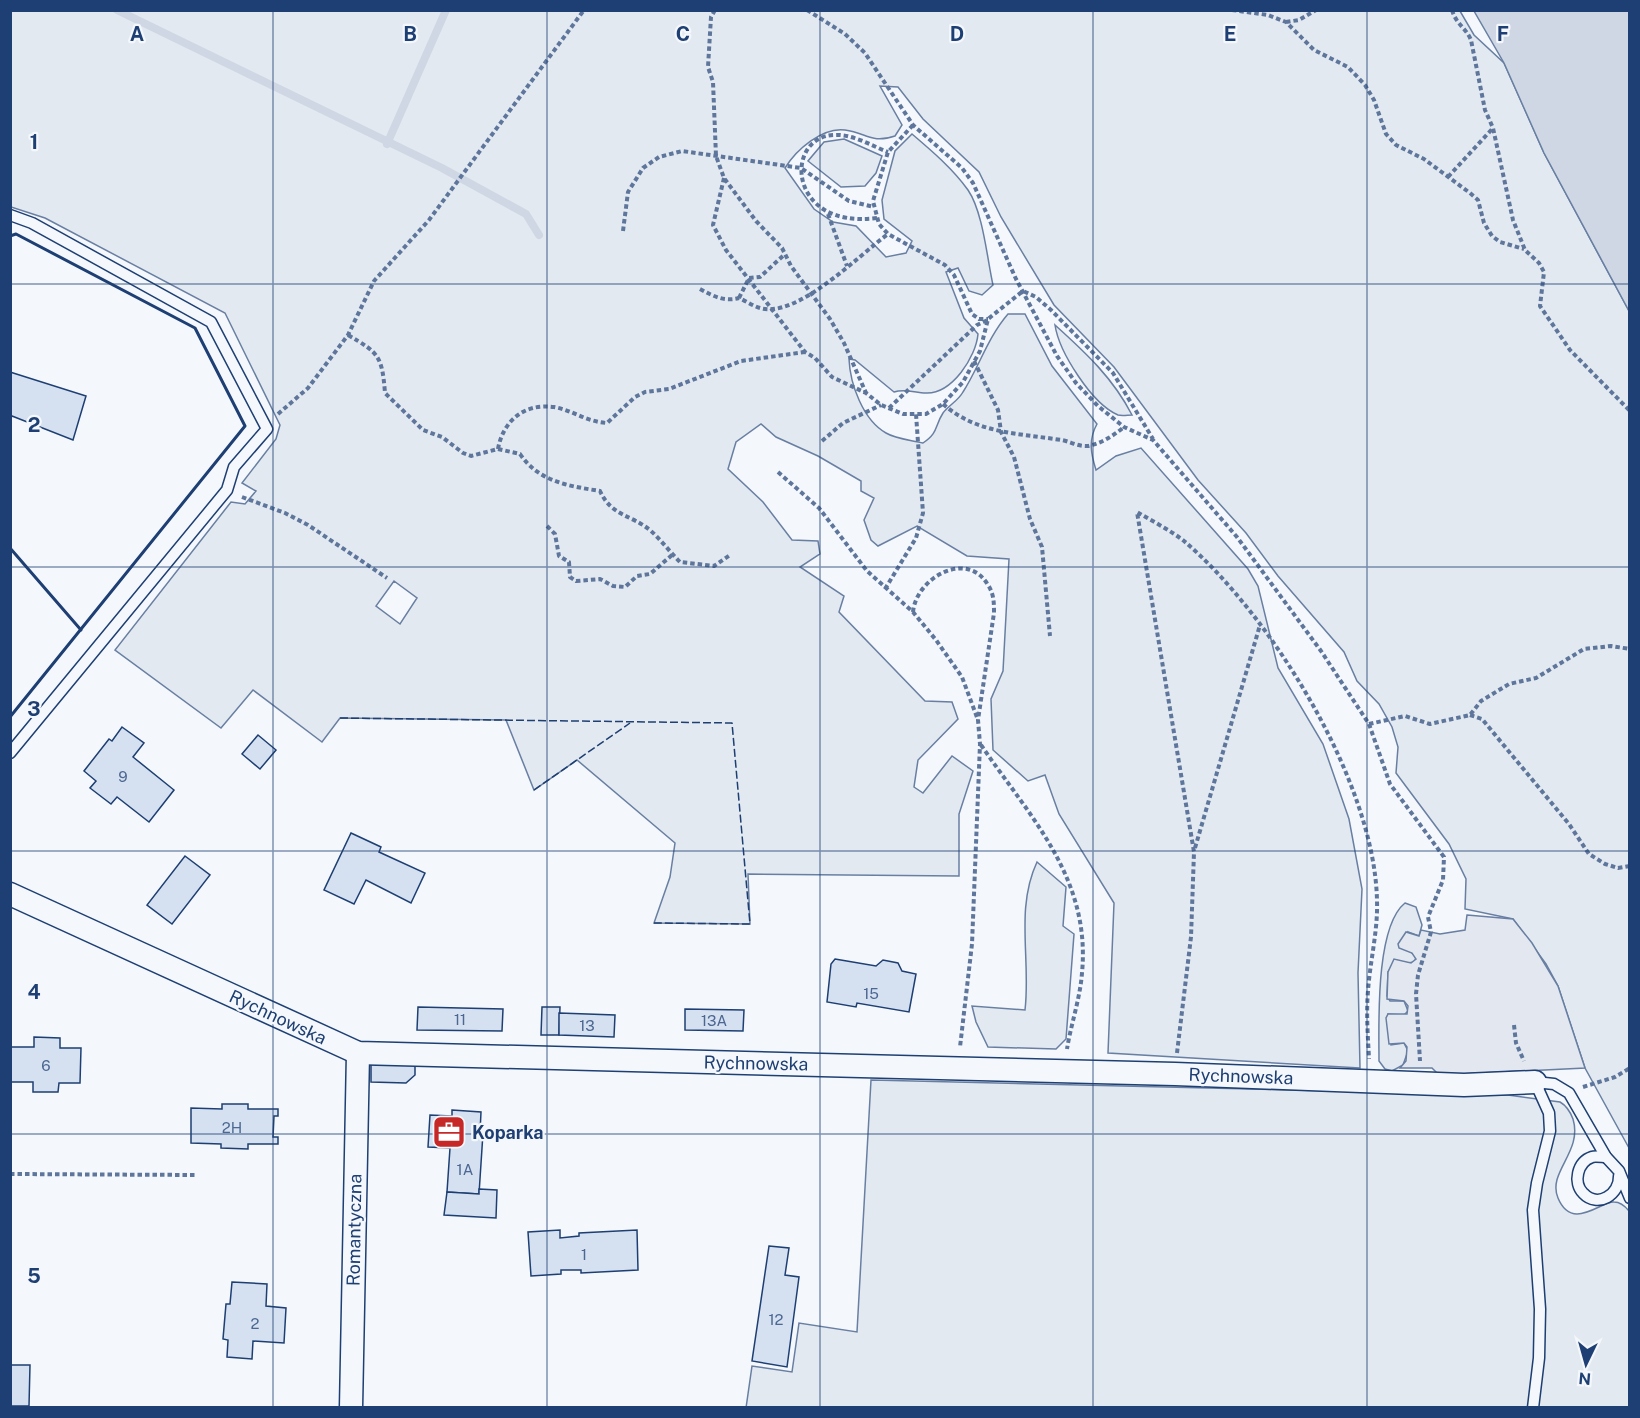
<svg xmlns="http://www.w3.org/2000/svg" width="1640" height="1418" font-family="'Public Sans',sans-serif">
  <rect width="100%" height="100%" fill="#f4f7fb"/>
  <g fill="#e3e9f0" stroke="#687fa3" stroke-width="1.5" fill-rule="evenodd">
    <path d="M 10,11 L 1460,11 L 1474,35 L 1504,63 L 1544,153 L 1629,311 L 1629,1148 L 1585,1068 L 1558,986 L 1546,964 L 1513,919 L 1465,909 L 1466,879 L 1449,844 L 1396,773 L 1398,747 L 1392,727 L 1379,704 L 1357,681 L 1344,652 L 1278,576 L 1246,533 L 1198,480 L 1114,367 L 1054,305 L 1001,217 L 979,172 L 923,119 L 898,87 L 880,86 L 902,125 L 895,136 C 871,144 867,133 845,130 C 822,127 796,150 785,168 L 814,209 L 833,222 L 856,226 L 886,257 L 906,253 L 912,241 L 884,219 L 882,200 L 895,151 L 912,134 C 932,151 953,169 968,190 C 983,212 987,258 993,285 L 982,295 L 969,291 L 958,268 L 946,272 L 964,318 L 978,334 C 976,357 952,394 926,393 C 915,393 905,388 894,392 L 855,360 L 849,359 C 850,384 863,420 886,433 C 896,439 911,440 923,443 C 939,432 934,427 943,413 C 949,405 958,401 963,392 C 979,367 988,337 1008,314 L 1025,314 L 1052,366 L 1097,424 C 1088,440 1091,454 1096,470 L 1116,456 L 1141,448 L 1248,569 L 1258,586 L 1278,668 L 1323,744 L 1349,819 L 1362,889 L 1358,973 L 1360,1068 L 1108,1053 L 1114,903 L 1059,814 L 1045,775 L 1028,781 L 993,750 L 991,699 L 1003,671 L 1009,559 L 967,556 L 917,526 L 878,546 L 871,540 L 864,520 L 874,498 L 861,491 L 861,481 L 818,456 L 776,437 L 761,424 L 736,442 L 728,469 L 763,502 L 792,540 L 818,541 L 820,554 L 800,567 L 844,596 L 839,612 L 925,701 L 952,702 L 958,719 L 918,760 L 914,787 L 923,793 L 952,756 L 973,771 L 959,814 L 959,876 L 748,874 L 750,924 L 654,923 L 670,877 L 675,843 L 577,760 L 534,790 L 506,720 L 340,718 L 322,742 L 253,690 L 221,728 L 115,650 L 231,502 L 245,504 L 256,491 L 242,483 L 276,439 L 280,425 L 225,313 L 45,218 L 11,207 ZM 394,581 L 417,598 L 400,624 L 376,606 Z"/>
    <polygon points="844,139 882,156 876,173 865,186 841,187 808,161 824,142"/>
    <path d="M 1055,325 C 1086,353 1113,378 1132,415 C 1128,415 1122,416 1118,415 C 1092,404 1059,352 1055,325 Z"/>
    <path d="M 1037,862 L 1066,887 L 1063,926 L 1074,934 L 1066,1039 L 1056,1049 L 988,1047 L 976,1022 L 972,1006 L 1025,1010 C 1031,960 1015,909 1037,862 Z"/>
    <path d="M 1405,903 L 1416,907 L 1422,925 L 1419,936 L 1408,932 L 1412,953 L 1416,956 L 1415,962 L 1407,963 L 1396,960 L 1388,972 L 1387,996 L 1390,1001 L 1404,1001 L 1408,1011 L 1404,1015 L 1388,1014 L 1391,1045 L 1404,1043 L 1408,1051 L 1403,1065 L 1392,1071 L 1385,1069 L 1379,1061 C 1379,1025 1375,927 1405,903 Z"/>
    <path d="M 871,1080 L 1508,1095 L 1560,1102 C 1567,1106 1570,1111 1573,1119 C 1583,1152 1547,1172 1558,1198 C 1572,1232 1601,1201 1614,1202 C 1620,1202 1625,1206 1629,1211 L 1629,1407 L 746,1408 L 752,1366 L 792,1372 L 799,1323 L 857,1332 Z"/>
  </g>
  <polygon fill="#e3e8f0" stroke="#687fa3" stroke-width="1.5" points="1467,915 1513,919 1532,943 1558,986 1585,1068 1439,1075 1432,1068 1400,1068 1406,1061 1407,1047 1404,1043 1389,1044 1386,1018 1388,1014 1407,1014 1408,1006 1404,1001 1387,999 1388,972 1394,959 1411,963 1416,959 1412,953 1399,948 1398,944 1406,932 1419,936 1421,930 1440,934 1465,930"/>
  <polygon fill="#cfd7e4" stroke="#687fa3" stroke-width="1.5" points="1474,11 1629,11 1629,311 1544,153 1504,63"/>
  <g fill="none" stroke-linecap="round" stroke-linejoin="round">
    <g stroke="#cfd7e4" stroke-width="8">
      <polyline points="117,10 442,168 526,214 539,235"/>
      <polyline points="387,144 446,10"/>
    </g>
  </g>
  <g fill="#d5e0f0" stroke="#1d3f73" stroke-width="1.5">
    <polygon points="10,372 86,396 73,440 12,416 10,420"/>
    <polygon points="122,727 144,743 133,757 174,790 149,822 117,797 111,804 90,788 96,781 84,771 109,739 112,741"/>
    <polygon points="258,735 276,750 260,769 242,754"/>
    <polygon points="351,833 381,847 379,852 425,873 411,903 366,880 354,904 324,890"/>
    <polygon points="185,856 210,875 172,924 147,905"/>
    <polygon points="835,959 876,966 883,960 898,963 902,971 916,974 909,1012 857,1003 856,1007 827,1002 831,964"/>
    <polygon points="418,1007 503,1009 502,1031 417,1030"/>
    <polygon points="542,1007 560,1007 559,1035 541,1035"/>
    <polygon points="685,1009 744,1010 743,1031 685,1030"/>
    <polygon points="559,1013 615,1015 614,1037 559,1035"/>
    <polygon points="34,1037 60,1038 60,1048 81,1048 80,1083 59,1083 58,1092 33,1092 33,1082 10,1082 10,1047 34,1047"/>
    <polygon points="371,1063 415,1065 415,1075 406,1083 371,1082"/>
    <polygon points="222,1104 248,1104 248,1109 278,1109 278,1116 274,1116 273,1137 278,1137 278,1144 248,1144 248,1149 221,1148 221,1144 191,1143 191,1108 222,1109"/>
    <polygon points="452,1110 481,1112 480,1133 483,1133 479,1194 447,1192 450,1148 428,1147 430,1115 452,1116"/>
    <polygon points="479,1189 497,1190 496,1218 444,1215 447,1192 479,1194"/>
    <polygon points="560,1230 560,1238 579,1236 579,1233 637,1230 638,1270 581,1273 581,1270 561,1270 561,1274 531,1276 528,1232"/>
    <polygon points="769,1246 789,1248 785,1275 799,1277 787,1367 752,1361"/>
    <polygon points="232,1282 267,1284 266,1306 286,1308 284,1343 253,1341 252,1359 227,1357 228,1340 223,1339 226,1304 230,1304"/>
    <polygon points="10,1365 30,1365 29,1406 10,1406"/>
  </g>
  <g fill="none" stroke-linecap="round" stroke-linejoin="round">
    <g stroke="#1d3f73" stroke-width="13">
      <g id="lane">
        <polyline points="10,215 32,223 211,322 267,429 234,467 227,490 10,753"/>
        <path d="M 1606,1157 C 1602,1157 1595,1156 1592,1157 C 1577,1162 1573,1183 1583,1193 C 1598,1209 1620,1194 1619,1176"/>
        <polyline points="1533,1408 1539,1358 1540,1309 1533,1210 1537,1183 1550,1131 1549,1113 1535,1082 1554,1084 1569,1093 1606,1157 1619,1171 1630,1198"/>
      </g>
    </g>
    <g stroke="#1d3f73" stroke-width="25">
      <g id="street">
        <polyline points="10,894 358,1053 1175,1074 1464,1085 1535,1082"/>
        <polyline points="351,1408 358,1053"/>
      </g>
    </g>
    <g stroke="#5e769c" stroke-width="4" stroke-dasharray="4.5 3" stroke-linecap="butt">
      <polyline points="715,10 711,17 708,67 713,82 716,156 724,178 756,221 782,248 791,266 830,319 844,343 866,393"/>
      <polyline points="807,10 845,34 865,53 913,125 962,168 973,183 1016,279 1057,356 1076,383 1098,406 1124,427 1153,440 1237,537 1321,651 1369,724 1390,784 1444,857 1443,880 1428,917 1431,932 1418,975 1416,994 1420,1061"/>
      <polyline points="1232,10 1268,15 1286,22 1314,50 1348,67 1365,85 1374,100 1386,134 1396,145 1424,159 1470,193 1478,200 1484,223 1492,236 1500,242 1524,249"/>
      <path d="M 1452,10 C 1456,24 1466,28 1471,40 L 1485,110 L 1493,128 L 1513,220 L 1525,250 L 1539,263 L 1544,272 L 1540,306 L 1570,350 L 1630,411"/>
      <polyline points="1286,22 1299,20 1316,10"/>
      <polyline points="913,125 888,152 873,201 879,224 888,234 945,265 954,275 972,314 979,319 988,319"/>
      <polyline points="1448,177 1493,128"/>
      <polyline points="724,178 713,225 726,250 805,352 815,358 832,377 866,393 881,405 903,414 926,414 943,404 963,382 980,351 988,319 1023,291 1036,297 1051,310 1113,373 1153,439"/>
      <polyline points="828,214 847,266"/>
      <path d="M 877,218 C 786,230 784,135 835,135 C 853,134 872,146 888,152"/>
      <polyline points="623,231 628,192 643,168 659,157 682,151 801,168 849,201 874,207"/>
      <path d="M 700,289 C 713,296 724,302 739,298 C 746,301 753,306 760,308 C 797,319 859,255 888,234"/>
      <polyline points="739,298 749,278 760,277 785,254"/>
      <path d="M 348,335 C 379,353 382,356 385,393 L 423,430 L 442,437 L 463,453 L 471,456 L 498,449 C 503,421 524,403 554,407 C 572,410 587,422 607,423 L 635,397 L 645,392 L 669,389 L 741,361 L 805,352"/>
      <polyline points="974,361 998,410 1001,432 1014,457 1030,519 1042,547 1050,636"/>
      <path d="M 943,404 C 977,434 1018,433 1061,440 C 1069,441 1079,447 1088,446 C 1102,443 1113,436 1124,427"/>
      <polyline points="889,408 977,325 988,320"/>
      <polyline points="278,414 308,388 348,335 374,281 429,220 584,10"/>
      <polyline points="822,441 843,423 881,405"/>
      <path d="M 498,449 L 520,454 C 539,482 569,486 600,491 C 612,517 631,514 651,531 C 661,540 670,552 680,562 L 714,566 L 730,555"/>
      <polyline points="778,472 819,508 867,571 913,612 936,640 962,677 978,720"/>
      <polyline points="242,497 285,513 308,525 387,578"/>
      <polyline points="547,526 555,534 559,556 569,562 570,577 576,581 600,579 613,586 625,587 637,576 650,574 672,555"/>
      <polyline points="885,589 916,538 923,513 916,414"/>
      <path d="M 913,612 C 916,578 967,549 988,585 C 994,594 994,603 994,613 L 978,720 L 980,744 L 972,944 L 960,1047"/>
      <polyline points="1470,715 1482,719 1569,824 1589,854 1605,864 1618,868 1630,866"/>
      <polyline points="1369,724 1405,716 1430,724 1470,715 1481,701 1509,684 1536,678 1584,649 1611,646 1630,649"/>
      <path d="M 981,745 C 1030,817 1091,878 1082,973 C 1080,999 1071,1024 1067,1049"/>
      <polyline points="1195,848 1260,625"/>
      <polyline points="1514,1025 1516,1043 1524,1061"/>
      <path d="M 1177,1053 L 1191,937 L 1194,852 L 1137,512 C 1152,521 1170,530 1184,541 C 1272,616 1375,783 1377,901 C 1378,931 1370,961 1368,991 C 1366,1014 1368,1037 1369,1059"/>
      <polyline points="1583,1087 1615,1077 1630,1068"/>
      <polyline points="10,1174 196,1175"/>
    </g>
    <use href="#lane" stroke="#f4f7fb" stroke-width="10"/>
    <use href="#street" stroke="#f4f7fb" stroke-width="22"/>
    <g stroke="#1d3f73" stroke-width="1.5" stroke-dasharray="8 3" stroke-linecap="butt">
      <polyline points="340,718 732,723 750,924 654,923"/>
      <polyline points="534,790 630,723"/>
    </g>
    <g stroke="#1d3f73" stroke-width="3">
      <polyline points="10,236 16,234 195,328 245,426 10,717"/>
      <polyline points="10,548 81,630"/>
    </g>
  </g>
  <path fill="none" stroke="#1d3f73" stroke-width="1.5" stroke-opacity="0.55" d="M 273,10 L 273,1408M 547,10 L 547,1408M 820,10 L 820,1408M 1093,10 L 1093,1408M 1367,10 L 1367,1408M 10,284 L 1630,284M 10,567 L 1630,567M 10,851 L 1630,851M 10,1134 L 1630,1134"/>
  <defs>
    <g id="office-square" transform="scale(1.725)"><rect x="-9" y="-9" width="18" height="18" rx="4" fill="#c62828" stroke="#f4f7fb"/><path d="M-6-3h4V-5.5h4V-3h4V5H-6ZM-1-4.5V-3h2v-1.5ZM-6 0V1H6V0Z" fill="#fff"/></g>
  </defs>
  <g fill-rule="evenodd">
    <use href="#office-square" x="449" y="1132"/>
  </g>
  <g text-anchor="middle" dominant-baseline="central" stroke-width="4.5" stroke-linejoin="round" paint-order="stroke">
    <g font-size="15" fill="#4b6792">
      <text x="123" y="776">9</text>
      <text x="871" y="993">15</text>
      <text x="460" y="1019">11</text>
      <text x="714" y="1020">13A</text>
      <text x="587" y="1025">13</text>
      <text x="46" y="1065">6</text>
      <text x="232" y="1127">2H</text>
      <text x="465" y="1169">1A</text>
      <text x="584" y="1254">1</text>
      <text x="776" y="1319">12</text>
      <text x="255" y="1323">2</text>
    </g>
    <g font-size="18" fill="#1d3f73" stroke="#f4f7fb">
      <text transform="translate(278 1017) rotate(25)">Rychnowska</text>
      <text transform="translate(756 1063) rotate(1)">Rychnowska</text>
      <text transform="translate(1241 1076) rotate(2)">Rychnowska</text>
      <text transform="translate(354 1230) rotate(-89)">Romantyczna</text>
    </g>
    <g font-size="18" font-weight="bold" fill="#1d3f73" stroke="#f4f7fb" text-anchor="start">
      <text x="472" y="1132">Koparka</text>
    </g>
  </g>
  <g font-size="20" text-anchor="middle" font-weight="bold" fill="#1d3f73" stroke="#f4f7fb" stroke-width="4.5" stroke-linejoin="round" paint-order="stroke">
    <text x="137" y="41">A</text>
    <text x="410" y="41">B</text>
    <text x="683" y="41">C</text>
    <text x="957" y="41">D</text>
    <text x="1230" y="41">E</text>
    <text x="1503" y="41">F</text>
    <text x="34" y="149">1</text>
    <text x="34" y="432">2</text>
    <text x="34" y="716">3</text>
    <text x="34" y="999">4</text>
    <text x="34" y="1283">5</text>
  </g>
  <rect width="1640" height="1418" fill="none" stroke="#1d3f73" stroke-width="24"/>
  <g transform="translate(1586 1364) rotate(185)" stroke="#f4f7fb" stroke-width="4.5" paint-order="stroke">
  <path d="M0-4.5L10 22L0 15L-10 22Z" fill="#1d3f73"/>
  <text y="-9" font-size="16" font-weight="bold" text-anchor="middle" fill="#1d3f73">N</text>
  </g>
</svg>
